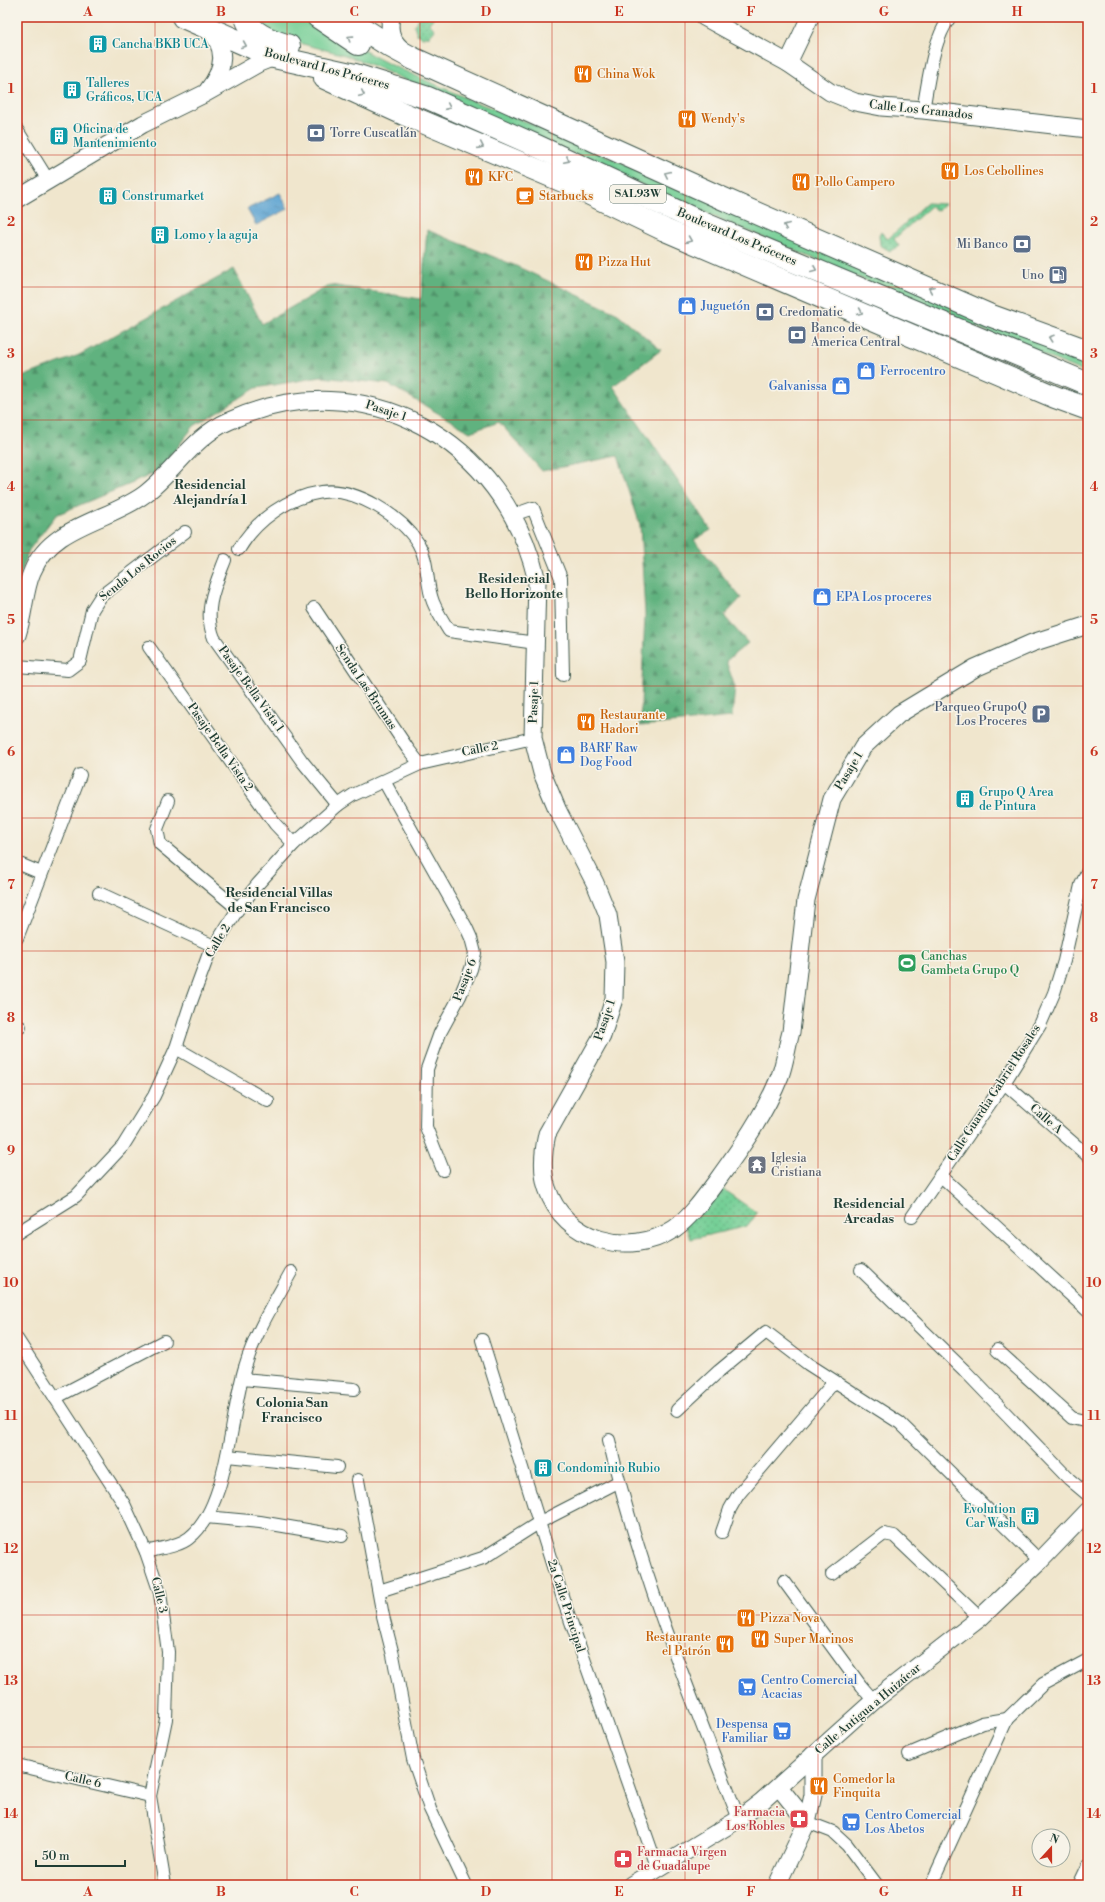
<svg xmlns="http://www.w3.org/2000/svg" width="1105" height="1902" font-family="'Libre Bodoni',serif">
  <defs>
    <pattern id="grass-dots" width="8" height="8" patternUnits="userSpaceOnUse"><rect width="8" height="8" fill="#75cf96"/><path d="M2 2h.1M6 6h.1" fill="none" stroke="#5fa97b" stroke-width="1.8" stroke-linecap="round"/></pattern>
    <pattern id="forest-firs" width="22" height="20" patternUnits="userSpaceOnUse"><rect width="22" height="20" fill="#60b27f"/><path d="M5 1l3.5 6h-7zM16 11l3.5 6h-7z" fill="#4f9269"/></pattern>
    <pattern id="water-ripples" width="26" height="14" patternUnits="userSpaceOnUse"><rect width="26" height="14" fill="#5aa2d1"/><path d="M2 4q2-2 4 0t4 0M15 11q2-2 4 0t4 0" fill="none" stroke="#4a85aa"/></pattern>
  </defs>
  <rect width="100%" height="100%" fill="#f7f3e8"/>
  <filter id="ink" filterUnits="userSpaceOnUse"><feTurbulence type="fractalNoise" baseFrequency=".025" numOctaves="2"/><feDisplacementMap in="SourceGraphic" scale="8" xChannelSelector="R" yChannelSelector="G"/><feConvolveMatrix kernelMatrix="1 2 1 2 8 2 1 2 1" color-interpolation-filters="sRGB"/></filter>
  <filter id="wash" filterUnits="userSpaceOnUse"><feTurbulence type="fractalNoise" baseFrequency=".012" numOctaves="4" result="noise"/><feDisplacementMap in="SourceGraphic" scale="16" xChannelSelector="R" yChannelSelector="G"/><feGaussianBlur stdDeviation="0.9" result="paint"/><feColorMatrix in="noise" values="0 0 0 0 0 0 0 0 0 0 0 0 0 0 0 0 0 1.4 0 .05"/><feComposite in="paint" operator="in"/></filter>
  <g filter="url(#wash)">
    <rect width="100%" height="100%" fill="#f0e6cd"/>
    <g fill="url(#grass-dots)" stroke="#4a8665">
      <polygon points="428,17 434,18 429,23 435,30 430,36 422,37 417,34 414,25 419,18"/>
      <polygon points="927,203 945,204 937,211 931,206 894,239 899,246 890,251 880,245 879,236 881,232 888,239"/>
      <polygon points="721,1188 757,1213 748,1226 691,1239 684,1223"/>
    </g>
    <polygon fill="url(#forest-firs)" stroke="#40785a" points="427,230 514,265 618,314 661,350 613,386 711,530 694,540 741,598 724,616 748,643 726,661 735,687 732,717 640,726 645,615 640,525 618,456 542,471 499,422 470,432 388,384 321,377 256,388 194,426 158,472 56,515 29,550 17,585 17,379 79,355 234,269 262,324 330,285 421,299"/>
    <polygon fill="#75cf96" stroke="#4a8665" points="256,17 313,17 357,47 387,63 473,101 510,115 1088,360 1088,374 722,220 369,64 345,55 299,43 269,33"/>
    <polygon fill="url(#water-ripples)" stroke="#3c7082" points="280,193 288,209 256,225 247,209"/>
  </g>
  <g filter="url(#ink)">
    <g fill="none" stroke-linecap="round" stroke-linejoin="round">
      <g stroke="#3e564b" stroke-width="14">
        <g id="street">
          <path d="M 923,110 C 929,79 932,42 950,17"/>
          <polyline points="17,130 48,180"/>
          <polyline points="513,515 533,508 561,578 563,675"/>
          <path d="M 239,549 C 256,520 288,497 322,492 C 355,487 401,516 418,543 C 430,564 425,581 433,602 C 437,612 443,621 449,631 L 536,643"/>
          <path d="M 225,560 C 215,586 203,610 214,638 L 302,761 L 338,805"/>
          <polyline points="314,608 408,749 420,764"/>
          <polyline points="149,647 275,824 294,844"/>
          <polyline points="17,666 68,670 80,661 92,610 101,596 185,532"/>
          <polyline points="384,781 466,927 471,938 475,953 471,969 460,996 440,1033 427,1069 426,1127 443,1170"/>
          <polyline points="168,801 157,829 160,844 238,909"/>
          <polyline points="17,863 41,873"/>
          <polyline points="99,893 214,946"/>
          <polyline points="17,938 80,775"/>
          <polyline points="17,1026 20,1027"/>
          <polyline points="176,1048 268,1101"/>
          <polyline points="1004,1083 1088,1156"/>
          <polyline points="940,1175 1088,1311"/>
          <polyline points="912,1217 1004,1083 1040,1025 1054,993 1064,961 1081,885 1088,871"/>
          <polyline points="17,1233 76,1196 123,1146 154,1096 176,1048 190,1005 208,956 238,909 257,885 294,844 338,805 353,795 420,764 533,738"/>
          <polyline points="861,1270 964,1370 1069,1479 1088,1495"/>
          <polyline points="17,1339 124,1504 146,1552 160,1593 168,1652 166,1719 150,1796 165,1885"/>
          <polyline points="482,1340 564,1602 658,1869"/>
          <polyline points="997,1350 1072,1418 1084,1421 1088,1417"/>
          <polyline points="242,1379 354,1389"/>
          <polyline points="55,1398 164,1341"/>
          <polyline points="677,1410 719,1371 766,1332 808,1364 900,1423 1040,1561"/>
          <path d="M 609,1440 C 639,1570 690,1695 739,1819"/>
          <polyline points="227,1456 337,1467"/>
          <polyline points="358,1480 383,1616 393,1655 413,1759 430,1809 466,1885"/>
          <polyline points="206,1517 260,1522 342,1536"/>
          <polyline points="722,1532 730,1509 738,1495 834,1382"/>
          <path d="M 146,1552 C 159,1548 178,1547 189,1538 C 229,1507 230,1414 245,1367 C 255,1333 274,1303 291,1272"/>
          <polyline points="832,1574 884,1534 894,1536 980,1618"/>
          <polyline points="784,1581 861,1686 874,1701"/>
          <polyline points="379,1591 483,1558 540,1522 618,1482"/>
          <polyline points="909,1754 982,1723 1007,1719"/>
          <polyline points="17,1765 150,1796"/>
          <polyline points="807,1822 833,1832 847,1845 877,1885"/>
          <polyline points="931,1885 1007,1719 1043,1684 1088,1660"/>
          <polyline points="1079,1885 1088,1866"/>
        </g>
      </g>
      <g stroke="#3e564b" stroke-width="19">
        <g id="secondary">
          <path d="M 391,17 C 388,32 392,42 404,51"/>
          <polyline points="704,17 788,63 830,92 855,102 881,107 923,110 1088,129"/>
          <path d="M 207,28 C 228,47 225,69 208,90"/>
          <polyline points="788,63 810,17"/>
          <polyline points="17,199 143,124 204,94 259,63 274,57"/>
          <path d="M 17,635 C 24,614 24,590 32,572 C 51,525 109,521 145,494 C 175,471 194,436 229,421 C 364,360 505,440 537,581 L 533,738 L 542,773 L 558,811 L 595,883 L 608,915 L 615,962 L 614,999 L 602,1036 L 547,1134 C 543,1152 541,1170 547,1188 C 564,1241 629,1258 674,1229 C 691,1217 704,1198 716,1182 C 740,1149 765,1114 780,1076 C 785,1062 787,1046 791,1032 L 806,900 L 832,799 L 863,747 L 899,714 L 975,668 L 1032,643 L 1088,625"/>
          <polyline points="779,1787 807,1822"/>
          <polyline points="631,1885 739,1819 761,1802 877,1698 980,1618 1040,1561 1088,1511"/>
          <polyline points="777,1885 807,1822 813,1795 813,1755"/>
        </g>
      </g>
      <g stroke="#3e564b" stroke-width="24">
        <g id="highway">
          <polyline points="183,17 274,57 355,75 428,98 537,146 700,222 1088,384"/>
          <path d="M 246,17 C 250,35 274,41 289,46"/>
          <polyline points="318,17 358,44"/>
          <polyline points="345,17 388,45 414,59 717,196 989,315 1088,351"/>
          <polyline points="325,78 404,114 563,181 665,230 1055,397 1088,409"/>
        </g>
      </g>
      <use href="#street" stroke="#fff" stroke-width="12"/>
      <use href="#secondary" stroke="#fff" stroke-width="17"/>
      <use href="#highway" stroke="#fff" stroke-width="22"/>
    </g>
    <defs><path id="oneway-chevron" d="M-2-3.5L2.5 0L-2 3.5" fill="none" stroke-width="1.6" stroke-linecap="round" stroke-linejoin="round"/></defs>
    <g stroke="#8f9e9a">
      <use href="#oneway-chevron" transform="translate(350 38) rotate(-147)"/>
      <use href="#oneway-chevron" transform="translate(244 45) rotate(23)"/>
      <use href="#oneway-chevron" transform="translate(362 94) rotate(25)"/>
      <use href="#oneway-chevron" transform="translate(448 107) rotate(24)"/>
      <use href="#oneway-chevron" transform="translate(481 146) rotate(24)"/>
      <use href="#oneway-chevron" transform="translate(567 160) rotate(26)"/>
      <use href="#oneway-chevron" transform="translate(667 174) rotate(-155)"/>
      <use href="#oneway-chevron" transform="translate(786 226) rotate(-157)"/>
      <use href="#oneway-chevron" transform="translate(689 240) rotate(22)"/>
      <use href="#oneway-chevron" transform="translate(814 269) rotate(23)"/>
      <use href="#oneway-chevron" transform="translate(931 289) rotate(-157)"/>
      <use href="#oneway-chevron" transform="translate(860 312) rotate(23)"/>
      <use href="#oneway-chevron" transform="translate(1051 338) rotate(-161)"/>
    </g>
  </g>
  <path fill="none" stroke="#c8321e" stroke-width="1" stroke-opacity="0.55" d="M 155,17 L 155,1885M 287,17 L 287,1885M 420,17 L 420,1885M 552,17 L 552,1885M 685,17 L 685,1885M 818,17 L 818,1885M 950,17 L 950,1885M 17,155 L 1088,155M 17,287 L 1088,287M 17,420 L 1088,420M 17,553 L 1088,553M 17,686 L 1088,686M 17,818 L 1088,818M 17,951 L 1088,951M 17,1084 L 1088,1084M 17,1216 L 1088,1216M 17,1349 L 1088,1349M 17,1482 L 1088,1482M 17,1615 L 1088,1615M 17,1747 L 1088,1747"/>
  <defs>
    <g id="building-square" transform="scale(1)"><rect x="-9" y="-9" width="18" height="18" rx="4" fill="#0f9aa8" stroke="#f7f3e8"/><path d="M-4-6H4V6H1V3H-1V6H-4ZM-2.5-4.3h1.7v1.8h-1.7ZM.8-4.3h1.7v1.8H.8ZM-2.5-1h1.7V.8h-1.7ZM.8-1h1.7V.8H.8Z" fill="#fff"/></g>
    <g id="restaurant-square" transform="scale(1)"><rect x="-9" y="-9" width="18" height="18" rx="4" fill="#e8710a" stroke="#f7f3e8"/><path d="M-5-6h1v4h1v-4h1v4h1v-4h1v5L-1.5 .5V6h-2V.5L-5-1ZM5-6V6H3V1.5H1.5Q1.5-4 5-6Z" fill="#fff"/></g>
    <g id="bank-square" transform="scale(1)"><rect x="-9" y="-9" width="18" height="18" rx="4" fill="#5c6f8a" stroke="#f7f3e8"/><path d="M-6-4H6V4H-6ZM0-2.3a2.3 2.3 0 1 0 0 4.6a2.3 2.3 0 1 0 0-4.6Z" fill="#fff"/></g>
    <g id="cafe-square" transform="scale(1)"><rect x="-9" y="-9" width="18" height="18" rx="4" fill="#e8710a" stroke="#f7f3e8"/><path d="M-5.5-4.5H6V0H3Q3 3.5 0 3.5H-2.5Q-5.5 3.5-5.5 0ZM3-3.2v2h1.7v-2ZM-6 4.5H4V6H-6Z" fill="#fff"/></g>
    <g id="fuel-square" transform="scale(1)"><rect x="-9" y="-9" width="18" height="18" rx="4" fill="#5c6f8a" stroke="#f7f3e8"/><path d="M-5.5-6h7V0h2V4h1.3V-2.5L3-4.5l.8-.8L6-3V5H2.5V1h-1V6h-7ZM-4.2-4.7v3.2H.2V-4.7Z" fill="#fff"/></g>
    <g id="shop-square" transform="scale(1)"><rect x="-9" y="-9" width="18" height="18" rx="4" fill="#3f7fe0" stroke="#f7f3e8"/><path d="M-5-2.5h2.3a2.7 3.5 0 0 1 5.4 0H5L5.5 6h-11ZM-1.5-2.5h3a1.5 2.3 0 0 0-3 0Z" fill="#fff"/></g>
    <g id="parking-square" transform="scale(1)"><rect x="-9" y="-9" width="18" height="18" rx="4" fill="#5c6f8a" stroke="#f7f3e8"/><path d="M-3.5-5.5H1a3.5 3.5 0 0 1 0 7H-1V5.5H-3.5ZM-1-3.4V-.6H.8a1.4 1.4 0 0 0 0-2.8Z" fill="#fff"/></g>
    <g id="stadium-square" transform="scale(1)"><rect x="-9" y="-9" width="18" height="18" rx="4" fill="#2e9e5b" stroke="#f7f3e8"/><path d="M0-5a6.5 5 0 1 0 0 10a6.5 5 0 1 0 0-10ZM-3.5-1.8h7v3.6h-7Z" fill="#fff"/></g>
    <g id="temple-square" transform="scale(1)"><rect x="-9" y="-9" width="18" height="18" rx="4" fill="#6b7280" stroke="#f7f3e8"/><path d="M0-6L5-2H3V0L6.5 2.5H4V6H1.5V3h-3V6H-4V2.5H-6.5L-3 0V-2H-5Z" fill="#fff"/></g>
    <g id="supermarket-square" transform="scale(1)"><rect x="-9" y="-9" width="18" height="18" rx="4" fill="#3f7fe0" stroke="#f7f3e8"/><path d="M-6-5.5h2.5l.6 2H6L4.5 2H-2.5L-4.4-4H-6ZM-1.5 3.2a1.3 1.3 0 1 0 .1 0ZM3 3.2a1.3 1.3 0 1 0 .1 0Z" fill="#fff"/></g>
    <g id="pharmacy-square" transform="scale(1)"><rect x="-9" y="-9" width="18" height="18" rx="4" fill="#e0444e" stroke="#f7f3e8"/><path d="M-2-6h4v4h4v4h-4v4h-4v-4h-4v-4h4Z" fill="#fff"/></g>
  </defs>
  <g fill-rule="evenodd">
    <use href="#building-square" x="98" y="44"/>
    <use href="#restaurant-square" x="583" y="74"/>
    <use href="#building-square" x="72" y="90"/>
    <use href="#restaurant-square" x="687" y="119"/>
    <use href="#bank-square" x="316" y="133"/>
    <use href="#building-square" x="59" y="136"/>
    <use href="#restaurant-square" x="950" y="171"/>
    <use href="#restaurant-square" x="474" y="177"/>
    <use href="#restaurant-square" x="801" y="182"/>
    <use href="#building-square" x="108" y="196"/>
    <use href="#cafe-square" x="525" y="196"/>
    <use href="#building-square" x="160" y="235"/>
    <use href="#bank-square" x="1022" y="244"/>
    <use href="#restaurant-square" x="584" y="262"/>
    <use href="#fuel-square" x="1058" y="275"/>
    <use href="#shop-square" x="687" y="306"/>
    <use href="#bank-square" x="765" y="312"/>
    <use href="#bank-square" x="797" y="335"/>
    <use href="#shop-square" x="866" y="371"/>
    <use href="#shop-square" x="841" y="386"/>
    <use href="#shop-square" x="822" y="597"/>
    <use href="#parking-square" x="1041" y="714"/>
    <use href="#restaurant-square" x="586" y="722"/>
    <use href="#shop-square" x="566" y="755"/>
    <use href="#building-square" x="965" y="799"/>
    <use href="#stadium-square" x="907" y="963"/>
    <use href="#temple-square" x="757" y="1165"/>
    <use href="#building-square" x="543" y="1468"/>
    <use href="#building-square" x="1030" y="1516"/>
    <use href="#restaurant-square" x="746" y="1618"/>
    <use href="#restaurant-square" x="760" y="1639"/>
    <use href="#restaurant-square" x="725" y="1644"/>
    <use href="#supermarket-square" x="747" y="1687"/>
    <use href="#supermarket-square" x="782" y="1731"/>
    <use href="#restaurant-square" x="819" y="1786"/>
    <use href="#pharmacy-square" x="799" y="1819"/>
    <use href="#supermarket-square" x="851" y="1822"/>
    <use href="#pharmacy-square" x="623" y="1859"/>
  </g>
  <g text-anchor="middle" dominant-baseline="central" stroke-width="3" stroke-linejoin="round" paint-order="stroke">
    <rect fill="#f7f3e8" stroke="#60746a" stroke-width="1" x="610" y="185" width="56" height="18" rx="3"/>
    <g font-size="11" font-weight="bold" fill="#1f3d34">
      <text x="638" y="194">SAL93W</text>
    </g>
    <g font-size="12" fill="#0d838f" stroke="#f7f3e8" text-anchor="start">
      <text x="112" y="44">Cancha BKB UCA</text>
      <text x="86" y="83">Talleres<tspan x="86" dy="14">Gráficos, UCA</tspan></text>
      <text x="73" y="129">Oficina de<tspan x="73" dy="14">Mantenimiento</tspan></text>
      <text x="122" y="196">Construmarket</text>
      <text x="174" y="235">Lomo y la aguja</text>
      <text x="979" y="792">Grupo Q Area<tspan x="979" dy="14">de Pintura</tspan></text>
      <text x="557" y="1468">Condominio Rubio</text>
      <text x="1016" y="1509" text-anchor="end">Evolution<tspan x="1016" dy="14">Car Wash</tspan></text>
    </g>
    <g font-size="12" fill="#1f3d34" stroke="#f7f3e8">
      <text transform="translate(327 69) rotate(15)">Boulevard Los Próceres</text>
      <text transform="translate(921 110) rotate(6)">Calle Los Granados</text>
      <text transform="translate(737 237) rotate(23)">Boulevard Los Próceres</text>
      <text transform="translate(386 411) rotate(18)">Pasaje 1</text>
      <text transform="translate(138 569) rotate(-39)">Senda Los Rocios</text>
      <text transform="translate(366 687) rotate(56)">Senda Las Brumas</text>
      <text transform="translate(251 689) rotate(54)">Pasaje Bella Vista 1</text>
      <text transform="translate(534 702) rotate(-88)">Pasaje 1</text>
      <text transform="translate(220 747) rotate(55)">Pasaje Bella Vista 2</text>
      <text transform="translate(480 749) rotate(-11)">Calle 2</text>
      <text transform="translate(849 771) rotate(-59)">Pasaje 1</text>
      <text transform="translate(218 941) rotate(-59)">Calle 2</text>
      <text transform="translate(465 980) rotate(-69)">Pasaje 6</text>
      <text transform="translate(605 1020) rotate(-71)">Pasaje 1</text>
      <text transform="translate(994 1093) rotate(-57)">Calle Guardia Gabriel Rosales</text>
      <text transform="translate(1046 1119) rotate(41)">Calle A</text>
      <text transform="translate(159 1595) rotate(77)">Calle 3</text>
      <text transform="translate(566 1606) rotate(72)">2a Calle Principal</text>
      <text transform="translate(868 1709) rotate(-40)">Calle Antigua a Huizúcar</text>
      <text transform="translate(83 1780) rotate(13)">Calle 6</text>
    </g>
    <g font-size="12" fill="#c56008" stroke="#f7f3e8" text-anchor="start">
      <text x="597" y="74">China Wok</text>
      <text x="701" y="119">Wendy's</text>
      <text x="964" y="171">Los Cebollines</text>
      <text x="488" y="177">KFC</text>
      <text x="815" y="182">Pollo Campero</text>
      <text x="539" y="196">Starbucks</text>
      <text x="598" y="262">Pizza Hut</text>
      <text x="600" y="715">Restaurante<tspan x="600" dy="14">Hadori</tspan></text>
      <text x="760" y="1618">Pizza Nova</text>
      <text x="711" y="1637" text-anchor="end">Restaurante<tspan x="711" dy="14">el Patrón</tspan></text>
      <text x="774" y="1639">Super Marinos</text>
      <text x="833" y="1779">Comedor la<tspan x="833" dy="14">Finquita</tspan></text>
    </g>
    <g font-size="12" fill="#4e5e75" stroke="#f7f3e8" text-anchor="start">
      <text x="330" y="133">Torre Cuscatlán</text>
      <text x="1008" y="244" text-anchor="end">Mi Banco</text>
      <text x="1044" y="275" text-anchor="end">Uno</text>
      <text x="779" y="312">Credomatic</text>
      <text x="811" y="328">Banco de<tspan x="811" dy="14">America Central</tspan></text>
      <text x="1027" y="707" text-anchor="end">Parqueo GrupoQ<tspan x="1027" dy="14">Los Proceres</tspan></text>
    </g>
    <g font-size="12" fill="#366cbe" stroke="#f7f3e8" text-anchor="start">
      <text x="701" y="306">Juguetón</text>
      <text x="880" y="371">Ferrocentro</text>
      <text x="827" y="386" text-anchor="end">Galvanissa</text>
      <text x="836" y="597">EPA Los proceres</text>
      <text x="580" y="748">BARF Raw<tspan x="580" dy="14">Dog Food</tspan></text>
      <text x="761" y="1680">Centro Comercial<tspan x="761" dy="14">Acacias</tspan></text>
      <text x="768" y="1724" text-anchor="end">Despensa<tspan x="768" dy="14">Familiar</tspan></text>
      <text x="865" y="1815">Centro Comercial<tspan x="865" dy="14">Los Abetos</tspan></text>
    </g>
    <g font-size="12" fill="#27864d" stroke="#f7f3e8" text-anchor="start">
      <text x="921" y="956">Canchas<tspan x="921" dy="14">Gambeta Grupo Q</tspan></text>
    </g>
    <g font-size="12" fill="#5b616d" stroke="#f7f3e8" text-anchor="start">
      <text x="771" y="1158">Iglesia<tspan x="771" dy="14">Cristiana</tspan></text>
    </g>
    <g font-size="12" fill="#be3a42" stroke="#f7f3e8" text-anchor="end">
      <text x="785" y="1812">Farmacia<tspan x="785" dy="14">Los Robles</tspan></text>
      <text x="637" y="1852" text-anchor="start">Farmacia Virgen<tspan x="637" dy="14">de Guadalupe</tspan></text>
    </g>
    <g font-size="13" font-weight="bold" fill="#1f3d34" stroke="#f7f3e8">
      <text x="210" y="485">Residencial<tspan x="210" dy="15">Alejandría 1</tspan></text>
      <text x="514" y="579">Residencial<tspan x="514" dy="15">Bello Horizonte</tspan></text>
      <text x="279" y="893">Residencial Villas<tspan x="279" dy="15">de San Francisco</tspan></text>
      <text x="869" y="1204">Residencial<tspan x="869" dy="15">Arcadas</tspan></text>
      <text x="292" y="1403">Colonia San<tspan x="292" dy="15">Francisco</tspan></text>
    </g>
  </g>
  <rect width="1105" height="1902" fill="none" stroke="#f7f3e8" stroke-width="44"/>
  <g transform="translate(1051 1848) rotate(21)"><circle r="19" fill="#f7f3e8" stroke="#a1aaa0"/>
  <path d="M0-3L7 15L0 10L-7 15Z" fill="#c8321e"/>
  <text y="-6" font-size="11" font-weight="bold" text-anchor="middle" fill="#1f3d34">N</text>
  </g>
  <path d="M36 1860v6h89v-6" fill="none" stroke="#1f3d34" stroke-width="2"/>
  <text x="42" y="1860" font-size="12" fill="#1f3d34" stroke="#f7f3e8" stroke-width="3" paint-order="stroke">50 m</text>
  <rect x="22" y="22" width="1061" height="1858" fill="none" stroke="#c8321e" stroke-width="1.5"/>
  <g font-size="13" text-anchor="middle" font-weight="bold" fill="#c8321e">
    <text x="88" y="16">A</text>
    <text x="221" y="16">B</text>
    <text x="354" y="16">C</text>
    <text x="486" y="16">D</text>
    <text x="619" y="16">E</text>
    <text x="751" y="16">F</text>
    <text x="884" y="16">G</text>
    <text x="1017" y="16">H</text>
    <text x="11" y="93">1</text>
    <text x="1094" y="93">1</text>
    <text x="11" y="226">2</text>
    <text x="1094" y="226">2</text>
    <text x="11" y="358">3</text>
    <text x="1094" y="358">3</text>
    <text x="11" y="491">4</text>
    <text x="1094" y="491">4</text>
    <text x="11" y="624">5</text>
    <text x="1094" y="624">5</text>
    <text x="11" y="756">6</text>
    <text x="1094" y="756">6</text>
    <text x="11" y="889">7</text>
    <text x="1094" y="889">7</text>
    <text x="11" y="1022">8</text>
    <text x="1094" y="1022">8</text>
    <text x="11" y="1155">9</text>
    <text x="1094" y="1155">9</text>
    <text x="11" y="1287">10</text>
    <text x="1094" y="1287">10</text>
    <text x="11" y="1420">11</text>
    <text x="1094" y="1420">11</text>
    <text x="11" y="1553">12</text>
    <text x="1094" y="1553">12</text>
    <text x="11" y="1685">13</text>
    <text x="1094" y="1685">13</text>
    <text x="11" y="1818">14</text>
    <text x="1094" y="1818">14</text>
    <text x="88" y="1896">A</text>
    <text x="221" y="1896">B</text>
    <text x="354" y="1896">C</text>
    <text x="486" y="1896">D</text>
    <text x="619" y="1896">E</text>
    <text x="751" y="1896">F</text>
    <text x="884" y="1896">G</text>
    <text x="1017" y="1896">H</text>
  </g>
</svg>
